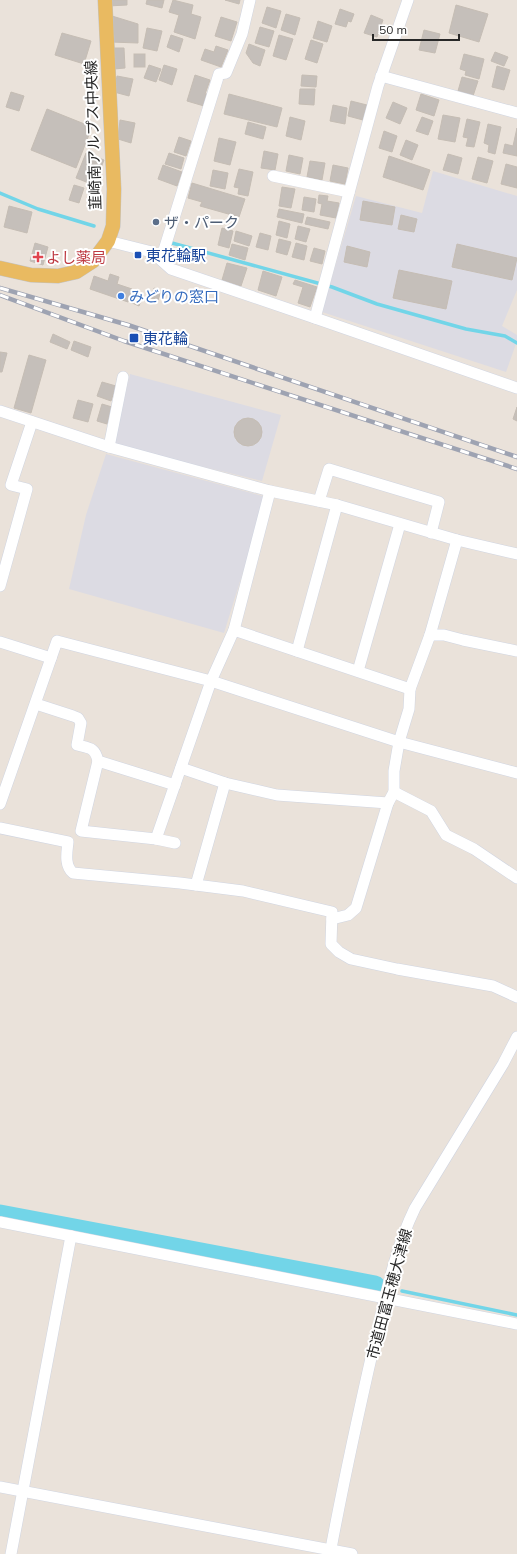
<svg xmlns="http://www.w3.org/2000/svg" width="517" height="1554" font-family="Mulish,'Noto Sans JP',sans-serif">
  <rect width="100%" height="100%" fill="#eae2da"/>
  <g fill="#dcdbe3">
    <polygon points="433,171 517,196 517,290 502,326 517,335 517,341 506,372 322,312 356,196 422,213"/>
    <polygon points="130,374 281,415 262,481 114,445"/>
    <polygon points="106,454 266,497 224,633 69,589 86,515"/>
  </g>
  <g fill="none" stroke-linecap="round" stroke-linejoin="round">
    <g stroke="#72d5e8" stroke-width="3.5">
      <polyline points="0,193 38,209 94,226"/>
      <polyline points="172,243 332,287 377,304 466,329 505,336 517,343"/>
      <polyline points="402,1291 517,1315"/>
    </g>
    <polyline stroke="#72d5e8" stroke-width="21" points="0,1215 375,1286"/>
  </g>
  <g fill="#c5bfba" stroke="#c5bdb4">
    <polygon points="108,0 127,0 127,5 108,6"/>
    <polygon points="147,0 164,0 162,8 146,4"/>
    <polygon points="173,0 193,5 191,14 201,17 195,39 174,32 179,15 169,12"/>
    <polygon points="225,0 240,0 239,4"/>
    <polygon points="456,5 488,14 479,42 449,33"/>
    <polygon points="267,7 281,11 276,28 262,23"/>
    <polygon points="340,9 354,14 351,22 348,21 346,27 335,24"/>
    <polygon points="286,14 300,18 295,35 281,30"/>
    <polygon points="371,15 383,20 377,37 364,33"/>
    <polygon points="112,16 138,24 138,43 111,42"/>
    <polygon points="221,17 237,22 231,41 215,36"/>
    <polygon points="318,21 332,26 327,42 313,38"/>
    <polygon points="260,27 274,31 269,47 255,43"/>
    <polygon points="147,28 162,31 157,51 143,48"/>
    <polygon points="424,30 440,34 435,53 419,50"/>
    <polygon points="62,33 91,41 84,64 55,55"/>
    <polygon points="171,35 183,39 179,52 167,47"/>
    <polygon points="279,35 293,39 286,60 273,56"/>
    <polygon points="311,40 323,44 317,63 305,59"/>
    <polygon points="249,44 265,50 260,66 253,63 246,53"/>
    <polygon points="216,46 228,50 221,67 201,60 205,49 214,52"/>
    <polygon points="114,48 124,48 125,68 114,69"/>
    <polygon points="495,52 508,57 504,66 491,61"/>
    <rect x="134" y="54" width="11" height="13"/>
    <polygon points="464,54 484,59 479,79 465,75 466,71 460,69"/>
    <polygon points="149,65 161,69 156,82 144,78"/>
    <polygon points="164,65 177,69 172,85 159,80"/>
    <polygon points="497,66 510,70 504,90 492,87"/>
    <polygon points="195,75 210,80 205,94 207,94 204,106 187,101"/>
    <polygon points="302,75 317,76 316,87 301,86"/>
    <polygon points="117,76 133,79 129,96 114,92"/>
    <polygon points="462,77 478,81 473,96 458,91"/>
    <polygon points="300,89 315,89 314,105 299,104"/>
    <polygon points="11,92 24,96 19,111 6,107"/>
    <polygon points="229,94 282,108 277,127 224,114"/>
    <polygon points="421,94 439,100 434,116 416,110"/>
    <polygon points="351,101 367,105 363,120 348,116"/>
    <polygon points="393,102 407,108 400,124 386,118"/>
    <polygon points="333,105 347,108 345,124 330,121"/>
    <polygon points="47,109 92,127 76,168 31,150"/>
    <polygon points="443,115 460,118 455,142 438,139"/>
    <polygon points="290,117 305,121 301,140 286,136"/>
    <polygon points="422,117 433,121 428,135 416,131"/>
    <polygon points="467,119 480,122 474,147 466,146 468,138 463,137"/>
    <polygon points="120,120 135,123 131,143 118,139"/>
    <polygon points="248,122 266,127 263,139 245,134"/>
    <polygon points="488,124 501,127 495,154 488,152 489,145 484,143"/>
    <polygon points="517,128 517,156 503,153 505,144 513,146"/>
    <polygon points="384,131 397,136 392,152 379,148"/>
    <polygon points="179,137 191,141 186,156 174,152"/>
    <polygon points="219,138 236,142 230,165 214,161"/>
    <polygon points="406,140 418,145 412,160 400,155"/>
    <polygon points="264,151 278,154 275,170 261,168"/>
    <polygon points="86,153 104,160 94,185 76,178"/>
    <polygon points="169,153 184,158 181,169 165,164"/>
    <polygon points="448,154 462,158 458,174 443,170"/>
    <polygon points="289,155 303,158 300,174 286,171"/>
    <polygon points="389,156 430,170 423,190 383,177"/>
    <polygon points="478,157 493,161 487,183 472,179"/>
    <polygon points="310,161 325,163 322,180 307,177"/>
    <polygon points="506,164 517,167 517,188 501,184"/>
    <polygon points="163,165 182,172 177,186 158,179"/>
    <polygon points="333,165 348,168 345,184 330,181"/>
    <polygon points="239,169 253,172 248,196 238,194 239,188 234,187"/>
    <polygon points="213,170 228,173 225,189 210,186"/>
    <polygon points="192,183 245,199 239,217 200,206 202,202 188,198"/>
    <polygon points="74,185 84,188 79,203 69,200"/>
    <polygon points="282,187 295,189 291,208 279,206"/>
    <polygon points="319,195 328,196 327,201 339,203 336,218 320,215 322,204 318,203"/>
    <polygon points="304,197 316,199 314,212 302,210"/>
    <polygon points="363,201 395,207 392,225 360,220"/>
    <polygon points="9,206 32,212 27,233 4,227"/>
    <polygon points="279,209 304,214 302,223 277,217"/>
    <polygon points="401,215 417,219 414,232 398,229"/>
    <polygon points="307,217 330,222 328,229 305,224"/>
    <polygon points="279,221 290,224 287,238 276,235"/>
    <polygon points="298,226 310,229 306,242 295,239"/>
    <polygon points="222,228 233,231 229,248 218,245"/>
    <polygon points="236,231 252,236 249,246 234,241"/>
    <polygon points="260,233 271,236 268,250 256,247"/>
    <polygon points="279,239 291,242 287,255 276,252"/>
    <polygon points="35,243 48,247 43,265 30,261"/>
    <polygon points="296,243 307,246 304,260 292,257"/>
    <polygon points="232,244 248,248 245,260 229,255"/>
    <polygon points="457,244 517,258 512,280 452,267"/>
    <polygon points="347,246 370,252 367,267 344,262"/>
    <polygon points="314,248 325,251 322,264 310,261"/>
    <polygon points="227,263 247,268 241,286 222,280"/>
    <polygon points="399,270 452,281 446,309 393,298"/>
    <polygon points="263,271 282,277 276,296 258,290"/>
    <polygon points="110,274 119,277 117,284 132,289 128,302 90,289 94,276 108,281"/>
    <polygon points="295,280 317,287 310,307 298,303 303,287 293,284"/>
    <polygon points="154,288 161,291 158,300 151,298"/>
    <polygon points="133,292 143,295 139,306 130,302"/>
    <polygon points="53,334 70,342 67,349 50,342"/>
    <polygon points="74,341 91,347 88,357 71,350"/>
    <polygon points="0,352 7,353 2,372 0,372"/>
    <polygon points="29,355 46,360 31,413 14,408"/>
    <polygon points="102,382 116,386 111,401 97,396"/>
    <polygon points="78,400 93,404 88,422 73,418"/>
    <polygon points="102,404 112,407 107,424 97,421"/>
    <polygon points="517,407 517,421 513,419"/>
    <circle cx="248" cy="432" r="14"/>
  </g>
  <g fill="none" stroke-linecap="round" stroke-linejoin="round">
    <g stroke="#d0d5e1" stroke-width="12">
      <g id="minor">
        <polyline points="381,76 517,113"/>
        <polyline points="273,176 349,192"/>
        <polyline points="108,241 152,252 171,269 315,318 517,388"/>
        <polyline points="157,257 164,250 219,74 226,73 242,34 250,0"/>
        <polyline points="315,318 378,86 408,0"/>
        <polyline points="0,411 109,447 270,491 337,505 457,540 517,554"/>
        <polyline points="109,447 123,377"/>
        <polyline points="319,501 329,469 439,502 431,533"/>
        <polyline points="0,586 27,489 11,485 32,422"/>
        <polyline points="234,630 410,689 430,635 457,540"/>
        <polyline points="430,635 444,635 463,640 517,651"/>
        <polyline points="0,642 51,658"/>
        <polyline points="297,651 337,505"/>
        <polyline points="358,671 400,524"/>
        <path d="M 36,704 L 73,716 L 78,718 L 81,723 L 77,745 C 89,748 95,747 98,761 L 175,785"/>
        <polyline points="98,761 81,831 156,839 175,843"/>
        <polyline points="181,768 225,783"/>
        <polyline points="394,792 431,811 446,835 474,849 517,878"/>
        <polyline points="0,804 57,641 211,681 399,742 517,773"/>
        <path d="M 0,828 L 68,842 C 67,852 64,865 73,873 L 180,883 L 243,891 L 332,912 L 331,944 L 339,952 L 351,959 L 397,969 L 493,986 L 517,997"/>
        <polyline points="156,839 211,681 234,630 270,491"/>
        <polyline points="196,885 225,783 277,795 388,803"/>
        <polyline points="332,919 348,915 356,908 388,803 394,792 394,771 399,742 409,709 410,689"/>
        <polyline points="0,1222 517,1324"/>
        <polyline points="0,1487 352,1554"/>
        <polyline points="11,1554 71,1236"/>
        <path d="M 330,1554 C 343,1484 358,1415 374,1345 C 385,1299 394,1251 415,1208 L 503,1064 L 517,1037"/>
      </g>
    </g>
    <g stroke="#c3c3c3" stroke-width="15">
      <polyline id="major" points="0,268 31,275 58,276 76,272 93,261 108,241 113,226 114,189 105,0"/>
    </g>
    <use href="#minor" stroke="#fff" stroke-width="11"/>
    <use href="#major" stroke="#e9ba61" stroke-width="14"/>
    <g stroke="#9ea3b2" stroke-width="4.5">
      <g id="rail">
        <polyline points="0,288 128,325 517,457"/>
        <polyline points="0,295 124,341 517,469"/>
      </g>
    </g>
    <use href="#rail" stroke="#fff" stroke-width="3" stroke-dasharray="9" stroke-linecap="butt"/>
  </g>
  <circle fill="#5c6f8a" stroke="#fff" stroke-width="1.5" cx="156" cy="222" r="4"/>
  <g fill="#1a4fb4" stroke="#fff" stroke-width="1.5">
    <rect x="134" y="251" width="8" height="8" rx="2"/>
    <rect x="129" y="333" width="10" height="10" rx="2"/>
  </g>
  <path fill="#e0444e" stroke="#fff" stroke-width="1.5" d="M36 251h4v4h4v4h-4v4h-4v-4h-4v-4h4z"/>
  <circle fill="#3f7fe0" stroke="#fff" stroke-width="1.5" cx="121" cy="296" r="4"/>
  <g text-anchor="middle" dominant-baseline="central" stroke-width="4" stroke-linejoin="round" paint-order="stroke">
    <g font-size="15" fill="#282828" stroke="#fff">
      <text transform="translate(93 135) rotate(-92)">韮崎南アルプス中央線</text>
      <text transform="translate(389 1294) rotate(-75)">市道田富玉穂大津線</text>
    </g>
    <g font-size="15" fill="#4e5e75" stroke="#fff" text-anchor="start">
      <text x="164" y="222">ザ・パーク</text>
    </g>
    <g font-size="15" fill="#164399" stroke="#fff" text-anchor="start">
      <text x="146" y="255">東花輪駅</text>
      <text x="143" y="338">東花輪</text>
    </g>
    <g font-size="15" fill="#be3a42" stroke="#fff" text-anchor="start">
      <text x="46" y="257">よし薬局</text>
    </g>
    <g font-size="15" fill="#366cbe" stroke="#fff" text-anchor="start">
      <text x="129" y="296">みどりの窓口</text>
    </g>
  </g>
  <path d="M373 34v6h86v-6" fill="none" stroke="#282828" stroke-width="2"/>
  <text x="379" y="34" font-size="12" fill="#282828" stroke="#ffffff" stroke-width="3" paint-order="stroke">50 m</text>
</svg>
